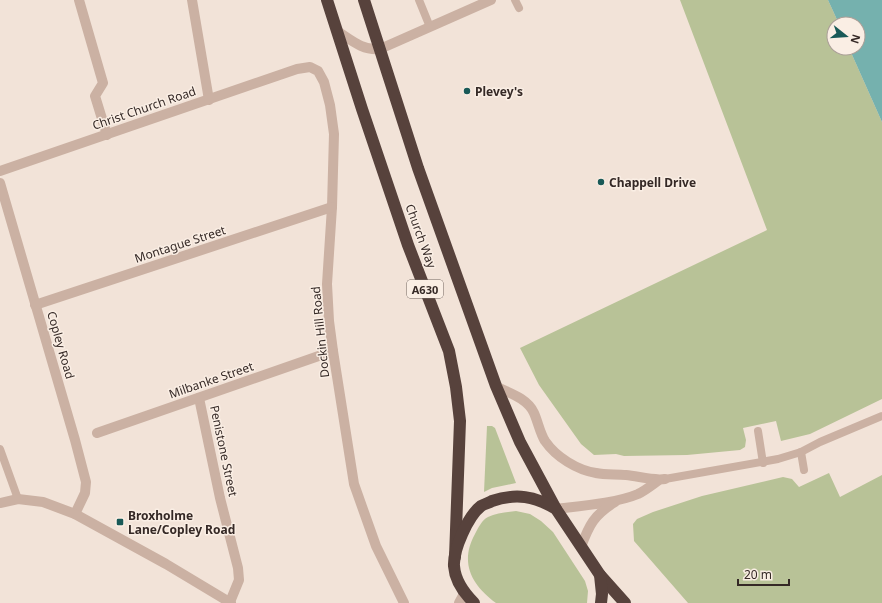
<svg xmlns="http://www.w3.org/2000/svg" width="882" height="603" font-family="'Noto Sans',sans-serif">
  <rect width="100%" height="100%" fill="#f2e3d8"/>
  <g fill="#b8c297">
    <polygon points="680,0 828,0 839,24 834,24 834,48 849,48 882,122 882,399 810,434 781,441 776,421 743,428 746,440 745,447 740,450 687,455 624,456 616,454 594,455 581,444 539,385 520,348 767,230"/>
    <polygon points="487,426 492,426 495,428 516,483 492,488 484,492"/>
    <polygon points="829,473 840,497 882,475 882,603 688,603 634,541 633,524 637,519 653,512 702,496 783,477 792,479 799,487"/>
    <path d="M 516,511 L 530,514 L 541,521 L 553,532 L 585,581 L 588,591 L 587,603 L 496,603 C 472,585 459,563 475,534 C 478,528 482,520 488,517 C 496,513 507,512 516,511 Z"/>
  </g>
  <polygon fill="#75b1ae" points="828,0 882,0 882,122 849,48 858,48 858,24 839,24"/>
  <g fill="none" stroke-linecap="round" stroke-linejoin="round">
    <g stroke="#cbb1a3" stroke-width="8">
      <polyline points="419,0 430,27"/>
      <polyline points="515,0 519,8"/>
      <polyline points="758,431 763,463"/>
      <polyline points="0,449 18,499"/>
      <polyline points="801,452 804,470"/>
      <polyline points="665,479 778,459 801,452 820,442 882,416"/>
    </g>
    <g stroke="#cbb1a3" stroke-width="10">
      <polyline points="79,0 103,83 95,96 107,135"/>
      <polyline points="192,0 209,100"/>
      <path d="M 337,31 C 351,40 363,51 380,49 L 491,0"/>
      <polyline points="0,171 297,69 310,67 318,71 324,82 330,105 334,134 332,207 327,284 329,321 333,351 354,484 376,546 404,603"/>
      <polyline points="0,183 75,440 86,482 85,493 75,514"/>
      <polyline points="35,305 332,207"/>
      <path d="M 497,387 C 510,393 528,399 534,413 C 538,422 540,433 545,441 C 556,457 577,470 596,473 C 605,475 616,474 626,475 C 638,476 653,481 665,479"/>
      <polyline points="199,398 220,498 238,568 239,580 230,602"/>
      <polyline points="97,433 333,351"/>
      <polyline points="0,503 18,499 43,502 75,514 166,564 231,603"/>
      <path d="M 556,509 C 580,506 617,503 638,494 C 646,490 652,485 659,480"/>
      <path d="M 581,547 C 589,525 594,515 615,502"/>
      <polyline points="459,603 465,592"/>
    </g>
    <g stroke="#57423c" stroke-width="12">
      <polyline points="327,0 362,109 408,245 449,351 456,387 460,421 455,557"/>
      <polyline points="364,0 418,168 496,386 520,442 556,509"/>
      <polyline points="600,575 625,603"/>
      <path d="M 474,603 C 465,594 455,580 454,566 C 453,550 468,516 481,506 C 484,504 489,503 492,501 C 516,493 535,496 556,509 L 600,575 L 602,594 L 601,603"/>
    </g>
  </g>
  <g fill="#195957" stroke="#faeee4" stroke-width="1.5">
    <circle cx="467" cy="91" r="4"/>
    <circle cx="601" cy="182" r="4"/>
    <rect x="116" y="518" width="8" height="8" rx="2"/>
  </g>
  <g text-anchor="middle" dominant-baseline="central" stroke-width="3" stroke-linejoin="round" paint-order="stroke">
    <rect fill="#faeee4" stroke="#70645f" stroke-width="1" x="407" y="280" width="36" height="18" rx="3"/>
    <g font-size="11" font-weight="bold" fill="#352926">
      <text x="425" y="289">A630</text>
    </g>
    <g font-size="12" font-weight="bold" fill="#352926" stroke="#faeee4" text-anchor="start">
      <text x="475" y="91">Plevey's</text>
      <text x="609" y="182">Chappell Drive</text>
      <text x="128" y="515">Broxholme<tspan x="128" dy="14">Lane/Copley Road</tspan></text>
    </g>
    <g font-size="12" fill="#352926" stroke="#faeee4">
      <text transform="translate(144 108) rotate(-19)">Christ Church Road</text>
      <text transform="translate(421 236) rotate(70)">Church Way</text>
      <text transform="translate(180 244) rotate(-18)">Montague Street</text>
      <text transform="translate(320 332) rotate(-96)">Dockin Hill Road</text>
      <text transform="translate(61 345) rotate(74)">Copley Road</text>
      <text transform="translate(211 380) rotate(-19)">Milbanke Street</text>
      <text transform="translate(224 451) rotate(78)">Penistone Street</text>
    </g>
  </g>
  <g transform="translate(846 36) rotate(107)"><circle r="19" fill="#faeee4" stroke="#ab9f98"/>
  <path d="M0-3L7 15L0 10L-7 15Z" fill="#195957"/>
  <text y="-6" font-size="11" font-weight="bold" text-anchor="middle" fill="#352926">N</text>
  </g>
  <path d="M738 579v6h51v-6" fill="none" stroke="#352926" stroke-width="2"/>
  <text x="744" y="579" font-size="12" fill="#352926" stroke="#faeee4" stroke-width="3" paint-order="stroke">20 m</text>
</svg>
